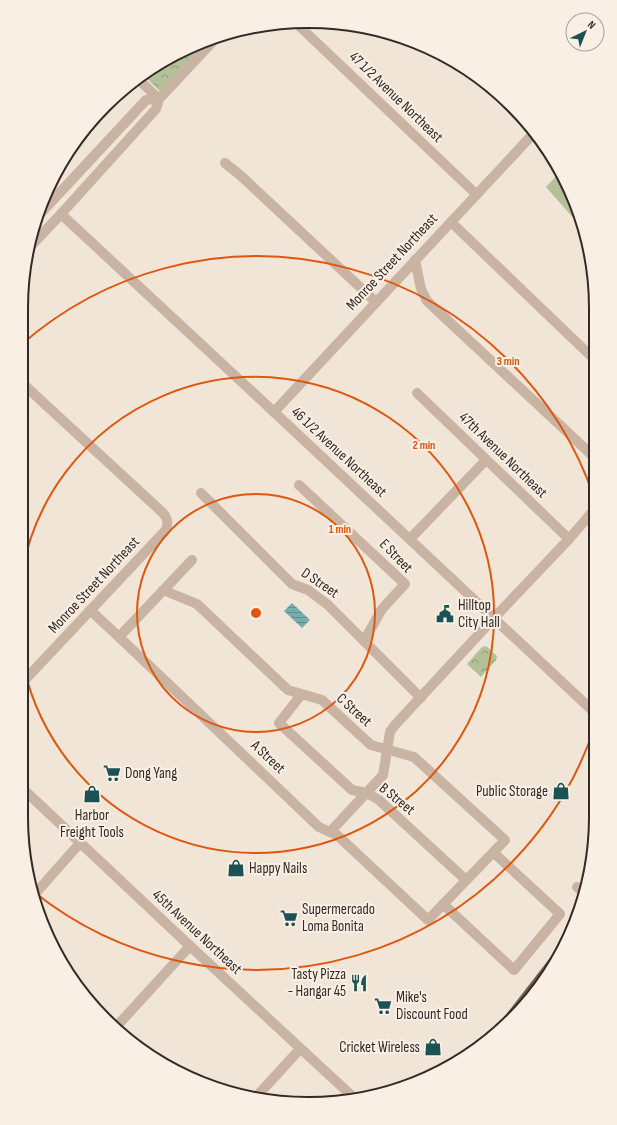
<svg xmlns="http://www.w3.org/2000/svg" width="617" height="1125" font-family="'Sofia Sans Condensed',sans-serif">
  <defs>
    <pattern id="forest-crowns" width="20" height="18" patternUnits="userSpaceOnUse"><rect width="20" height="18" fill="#b3c098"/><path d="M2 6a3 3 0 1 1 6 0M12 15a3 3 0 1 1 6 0" fill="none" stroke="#929c7c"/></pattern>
    <pattern id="water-rules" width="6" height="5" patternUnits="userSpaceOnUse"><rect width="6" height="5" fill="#76adae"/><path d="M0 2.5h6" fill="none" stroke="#628d8d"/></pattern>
  </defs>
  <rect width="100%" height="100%" fill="#f1e5d8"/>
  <g fill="url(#forest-crowns)">
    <polygon points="219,36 165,96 143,75 181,51"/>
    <polygon points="486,646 497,656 496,660 481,677 467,664 482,647"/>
  </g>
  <polygon fill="#b3c098" points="560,172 574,199 582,228 546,187"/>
  <polygon fill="url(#water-rules)" points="292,603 310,620 302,628 284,611"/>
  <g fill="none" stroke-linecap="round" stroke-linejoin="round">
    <g stroke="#c9b4a4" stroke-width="10">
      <polyline points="295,22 476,194"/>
      <polyline points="137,78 159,99"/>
      <polyline points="225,163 240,175 376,302"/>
      <polyline points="61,214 274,412 595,713"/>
      <polyline points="39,215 146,100 159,99"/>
      <polyline points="451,222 594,359"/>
      <polyline points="29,248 61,214 156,109 159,99 216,38"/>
      <polyline points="415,260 421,289 427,301 594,457"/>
      <polyline points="417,393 569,539"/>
      <polyline points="274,412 534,133"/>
      <polyline points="299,485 405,584 382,609 364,641"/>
      <polyline points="201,493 292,584 308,590 327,604 421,698"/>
      <polyline points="410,539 486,460"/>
      <polyline points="90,610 119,637 319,827 337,835 428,920 505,840 414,757 371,745 322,700 288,690 197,604 163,590"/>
      <polyline points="119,637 192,560"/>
      <path d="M 21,684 L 165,531 C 169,524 168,519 163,513 L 21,382"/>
      <polyline points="301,695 279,723 352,790 367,793 379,800 466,880"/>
      <polyline points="21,787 190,946 353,1097"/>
      <polyline points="330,832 383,775 390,732 395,725 494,618 569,539 594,510"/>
      <polyline points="577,887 585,894"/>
      <polyline points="34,895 80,843"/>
      <polyline points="443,904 514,970 560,914 494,853"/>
      <polyline points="117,1026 190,946"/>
      <polyline points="257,1096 300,1049"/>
    </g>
    <polyline stroke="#766056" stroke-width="10" points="498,1033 560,953"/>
  </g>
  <g fill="none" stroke="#df570d" stroke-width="2">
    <circle cx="256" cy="613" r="119"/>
    <path d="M22 572A238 238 0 1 1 21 652"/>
    <path d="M595 726A357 357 0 0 1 34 892M22 344A357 357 0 0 1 594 497"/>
  </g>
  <defs>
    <g id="civic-bare" transform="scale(1.38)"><path d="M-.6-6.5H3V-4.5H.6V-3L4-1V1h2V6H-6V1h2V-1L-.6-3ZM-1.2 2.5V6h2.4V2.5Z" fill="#1b5355" stroke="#f9efe4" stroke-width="2.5" paint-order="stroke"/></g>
    <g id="supermarket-bare" transform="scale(1.38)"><path d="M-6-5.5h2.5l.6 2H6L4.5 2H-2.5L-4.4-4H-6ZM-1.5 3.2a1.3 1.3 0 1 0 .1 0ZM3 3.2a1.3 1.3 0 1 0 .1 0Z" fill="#1b5355" stroke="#f9efe4" stroke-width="2.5" paint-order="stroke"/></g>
    <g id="shop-bare" transform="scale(1.38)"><path d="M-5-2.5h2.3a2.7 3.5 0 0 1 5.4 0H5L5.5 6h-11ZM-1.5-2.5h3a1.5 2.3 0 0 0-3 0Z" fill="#1b5355" stroke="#f9efe4" stroke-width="2.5" paint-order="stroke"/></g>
    <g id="restaurant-bare" transform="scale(1.38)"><path d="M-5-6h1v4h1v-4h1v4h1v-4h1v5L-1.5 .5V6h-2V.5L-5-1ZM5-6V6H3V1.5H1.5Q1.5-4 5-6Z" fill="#1b5355" stroke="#f9efe4" stroke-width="2.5" paint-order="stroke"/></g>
  </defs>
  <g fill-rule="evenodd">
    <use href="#civic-bare" x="445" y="614"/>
    <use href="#supermarket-bare" x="112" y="773"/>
    <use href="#shop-bare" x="561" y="791"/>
    <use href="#shop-bare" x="92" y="794"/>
    <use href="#shop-bare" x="236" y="868"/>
    <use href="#supermarket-bare" x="289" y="918"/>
    <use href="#restaurant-bare" x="359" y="983"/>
    <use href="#supermarket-bare" x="383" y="1006"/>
    <use href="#shop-bare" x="433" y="1047"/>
  </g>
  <g text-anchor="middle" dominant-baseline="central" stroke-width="4" stroke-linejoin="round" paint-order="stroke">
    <g font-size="15" fill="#342a26" stroke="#f9efe4">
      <text transform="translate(396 97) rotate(44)">47 1/2 Avenue Northeast</text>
      <text transform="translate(392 262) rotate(-47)">Monroe Street Northeast</text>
      <text transform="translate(339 452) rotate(43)">46 1/2 Avenue Northeast</text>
      <text transform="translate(503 455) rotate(44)">47th Avenue Northeast</text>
      <text transform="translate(396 556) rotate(46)">E Street</text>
      <text transform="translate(320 583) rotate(34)">D Street</text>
      <text transform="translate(94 585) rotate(-47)">Monroe Street Northeast</text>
      <text transform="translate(354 710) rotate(42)">C Street</text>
      <text transform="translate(268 757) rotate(43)">A Street</text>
      <text transform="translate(397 799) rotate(39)">B Street</text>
      <text transform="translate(197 932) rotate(43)">45th Avenue Northeast</text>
    </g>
    <g font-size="15" fill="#342a26" stroke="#f9efe4" text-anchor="start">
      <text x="458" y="605">Hilltop<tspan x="458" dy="17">City Hall</tspan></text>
      <text x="125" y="773">Dong Yang</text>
      <text x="548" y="791" text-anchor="end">Public Storage</text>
      <text x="92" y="815" text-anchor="middle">Harbor<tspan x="92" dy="17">Freight Tools</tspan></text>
      <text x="249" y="868">Happy Nails</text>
      <text x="302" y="909">Supermercado<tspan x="302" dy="17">Loma Bonita</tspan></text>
      <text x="346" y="974" text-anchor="end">Tasty Pizza<tspan x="346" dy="17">- Hangar 45</tspan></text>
      <text x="396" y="997">Mike's<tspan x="396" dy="17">Discount Food</tspan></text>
      <text x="420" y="1047" text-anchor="end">Cricket Wireless</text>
    </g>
  </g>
  <path d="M0 0H617V1125H0ZM308 28H309A280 280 0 0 1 589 308V817A280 280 0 0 1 309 1097H308A280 280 0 0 1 28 817V308A280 280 0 0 1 308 28Z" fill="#f9efe4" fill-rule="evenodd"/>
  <path fill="none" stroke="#342a26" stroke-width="2" d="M308 28H309A280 280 0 0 1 589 308V817A280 280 0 0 1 309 1097H308A280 280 0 0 1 28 817V308A280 280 0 0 1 308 28Z"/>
  <circle cx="256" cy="613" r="6" fill="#df570d" stroke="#f9efe4" stroke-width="2"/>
  <g font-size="12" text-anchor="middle" font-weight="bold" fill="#df570d" stroke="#f9efe4" stroke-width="4" stroke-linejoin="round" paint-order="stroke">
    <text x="508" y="365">3 min</text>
    <text x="424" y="449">2 min</text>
    <text x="340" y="533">1 min</text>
  </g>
  <g transform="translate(585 32) rotate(43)"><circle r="19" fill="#f9efe4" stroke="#aaa098"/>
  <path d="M0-3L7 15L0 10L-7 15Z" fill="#1b5355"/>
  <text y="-6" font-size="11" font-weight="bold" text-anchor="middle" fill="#342a26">N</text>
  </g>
</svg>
